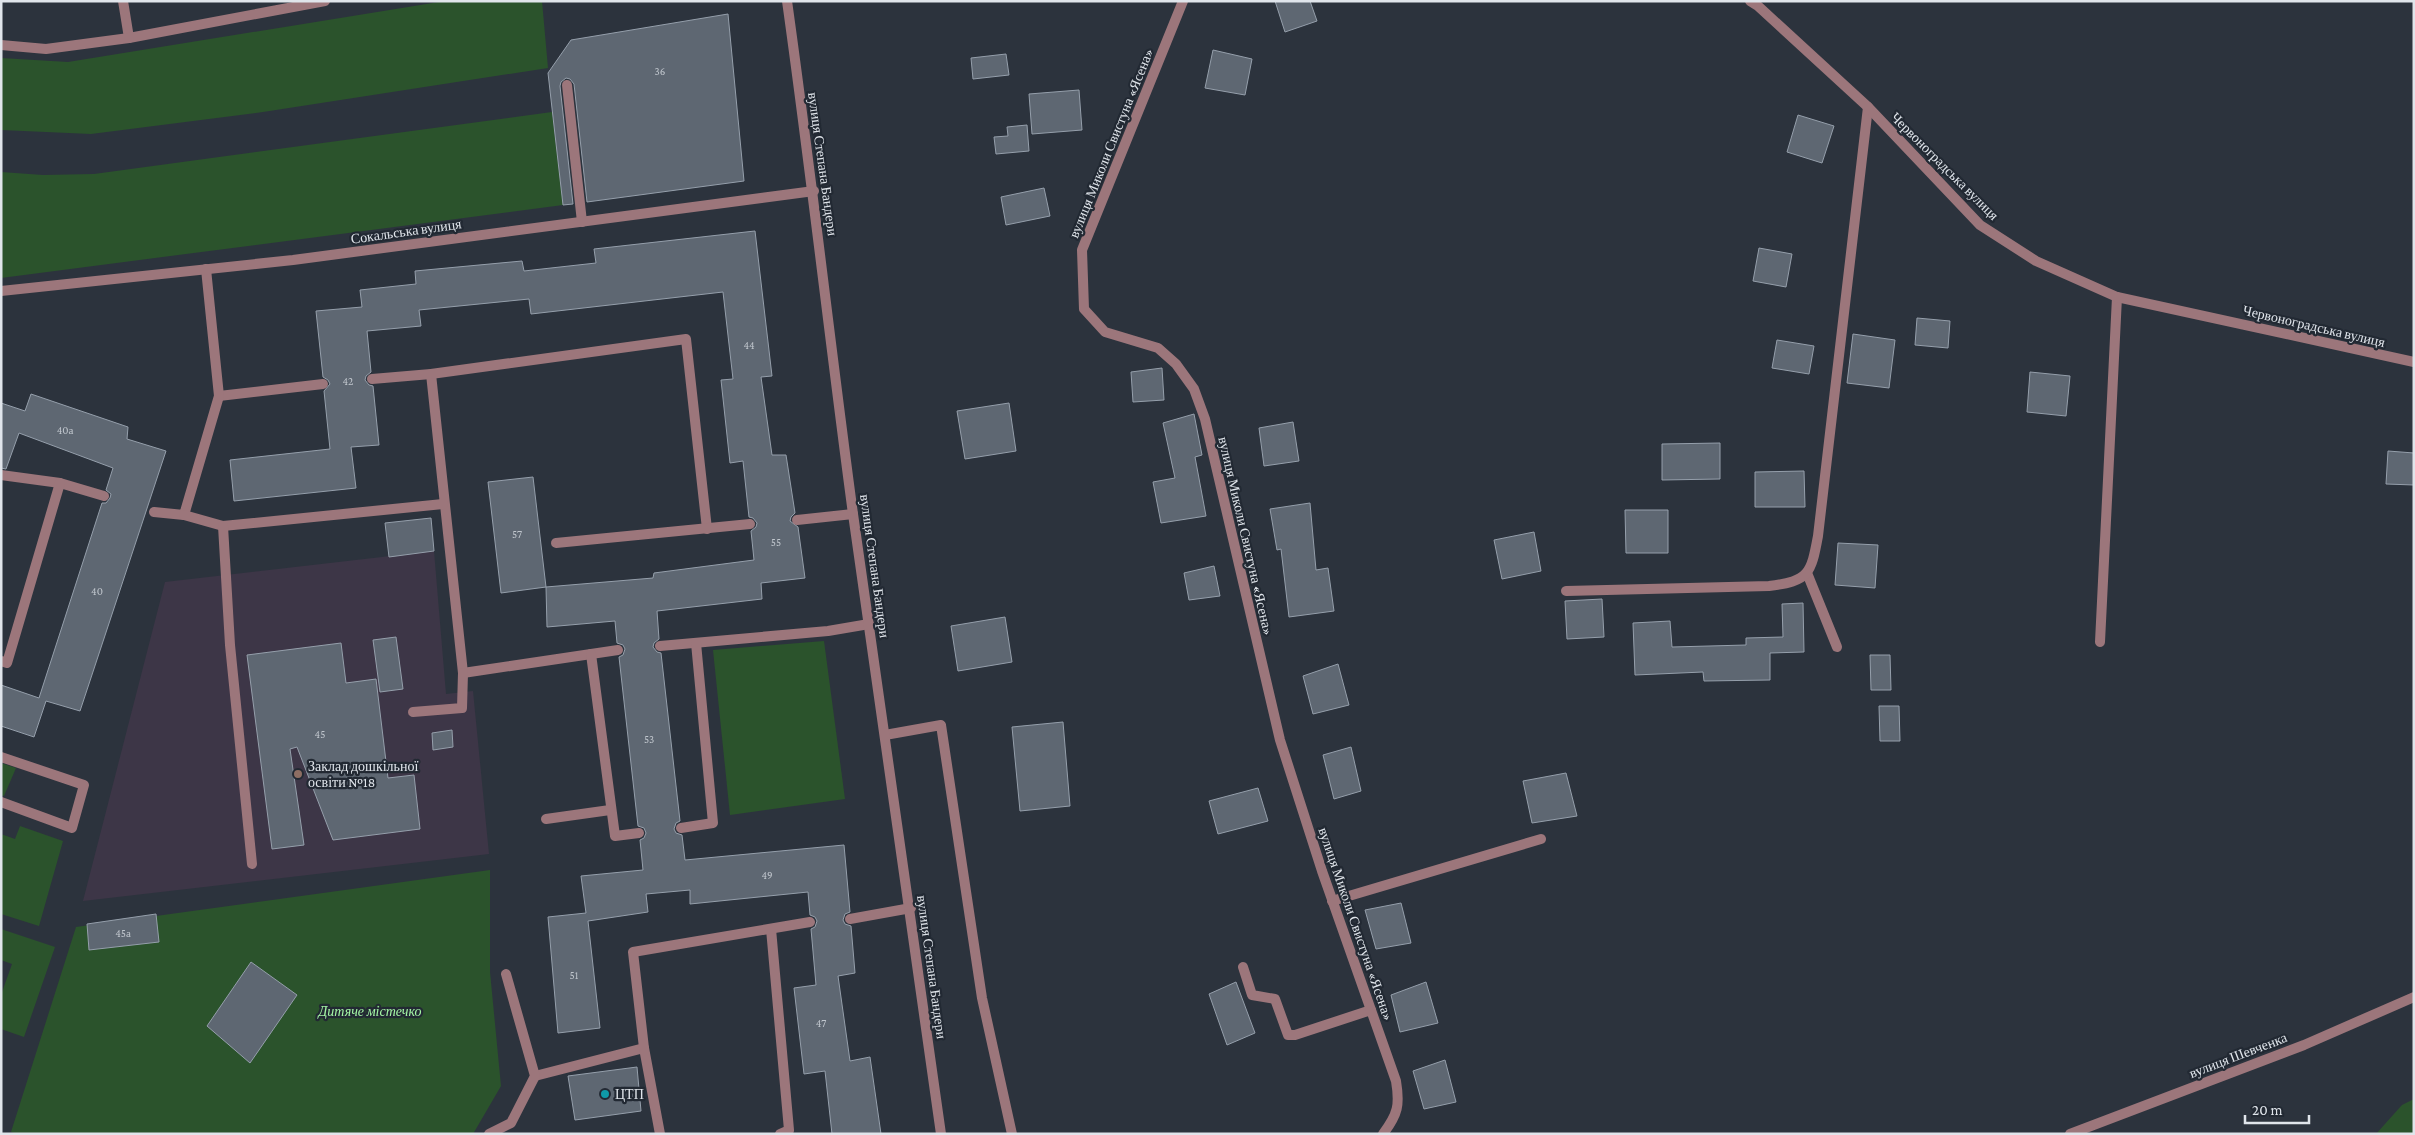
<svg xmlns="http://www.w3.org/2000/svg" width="2415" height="1135" font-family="'Crimson Pro',serif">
  <rect width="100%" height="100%" fill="#2c333d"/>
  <polygon fill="#3d3647" points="434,551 446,694 473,691 489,854 83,901 165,582"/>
  <g fill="#2b532c">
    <polygon points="445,1 542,1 548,68 263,112 91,134 1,130 1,58 68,62"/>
    <polygon points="552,112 563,205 1,278 1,172 43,175 94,174"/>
    <polygon points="824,641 845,799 730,815 713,650"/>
    <polygon points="1,763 16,768 4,796 1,795"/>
    <polygon points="20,826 63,841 39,926 1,914 1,834 15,839"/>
    <polygon points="490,870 490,972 501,1086 473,1134 17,1134 11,1132 76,927"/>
    <polygon points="1,929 55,947 24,1037 1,1029 1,995 12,964 1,960"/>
    <polygon points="2414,1099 2414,1134 2376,1134 2402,1105"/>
  </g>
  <g fill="#5e6772" stroke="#959fab">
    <polygon points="1275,1 1310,1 1317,21 1285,32"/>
    <polygon points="728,14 744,181 587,202 574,84 570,79 566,78 561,82 560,86 573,204 563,205 548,73 571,40"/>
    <polygon points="1213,50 1252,59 1245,95 1205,88"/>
    <polygon points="1006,54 1009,75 973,79 971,58"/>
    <polygon points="1079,90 1082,130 1032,134 1029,94"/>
    <polygon points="1798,115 1834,126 1822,163 1787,152"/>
    <polygon points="1027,125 1029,151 996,154 994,137 1008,136 1007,127"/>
    <polygon points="1044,188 1050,216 1006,225 1001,197"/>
    <polygon points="755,231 772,376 761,377 772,455 786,455 795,513 791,517 790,521 798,527 805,578 761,583 762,599 657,611 659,639 654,643 653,647 657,652 661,653 680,821 676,823 674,829 676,833 682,835 685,860 844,845 850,912 845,914 843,920 845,924 851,926 855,973 838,976 850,1061 870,1057 881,1134 832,1134 825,1071 804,1074 794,988 816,985 811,929 815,927 817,921 815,917 810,915 808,892 690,904 690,890 646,894 648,912 588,921 600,1028 558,1033 548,917 586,913 581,876 643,870 640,840 644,838 646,833 644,828 638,826 619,657 623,655 625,649 623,645 617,643 615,621 547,627 546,587 653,578 654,573 754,560 751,531 756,527 757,523 753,518 749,517 743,461 730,463 721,380 733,379 723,292 531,314 529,299 419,310 421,326 367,331 371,372 366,376 365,380 369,385 373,386 379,445 351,447 356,488 234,501 230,460 330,449 324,391 330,384 328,380 323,377 316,311 362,307 360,290 416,284 415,271 522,261 524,271 596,263 594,249"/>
    <polygon points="1759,248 1792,254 1786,287 1753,281"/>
    <polygon points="1917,318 1950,321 1948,348 1915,345"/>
    <polygon points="1853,334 1895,340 1889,388 1847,383"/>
    <polygon points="1777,340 1814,346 1809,374 1772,368"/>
    <polygon points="1162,368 1164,400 1133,402 1131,372"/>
    <polygon points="2030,372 2070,376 2066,416 2027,412"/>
    <polygon points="31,394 128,427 127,439 166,451 80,711 46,701 34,737 1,726 1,685 39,698 102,503 106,503 110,498 111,494 106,490 113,468 19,433 6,469 1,468 1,403 25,411"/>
    <polygon points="1009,403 1016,451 965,459 957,411"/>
    <polygon points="1194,414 1202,455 1195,457 1206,516 1161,523 1153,482 1175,478 1163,423"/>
    <polygon points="1293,422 1299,461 1264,466 1259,428"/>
    <polygon points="1720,443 1720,479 1662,480 1662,444"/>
    <polygon points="2388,451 2414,453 2414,485 2386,484"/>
    <polygon points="1804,471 1805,507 1755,507 1755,472"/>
    <polygon points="533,477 546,587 501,593 488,482"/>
    <polygon points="1310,503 1316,570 1328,568 1334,611 1289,617 1281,549 1277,550 1270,509"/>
    <polygon points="1625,510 1668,510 1668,553 1626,553"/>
    <polygon points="431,518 434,551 389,557 385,523"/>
    <polygon points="1534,532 1541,571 1502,579 1494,540"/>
    <polygon points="1838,543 1878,545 1875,588 1835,585"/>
    <polygon points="1214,566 1220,596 1189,600 1184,573"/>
    <polygon points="1602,599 1604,637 1567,639 1565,601"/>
    <polygon points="1803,603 1804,652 1770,653 1770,680 1704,681 1703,672 1635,675 1633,623 1670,621 1672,647 1746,645 1746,638 1783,637 1782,604"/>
    <polygon points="1005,617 1012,662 958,671 951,626"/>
    <polygon points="396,637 403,689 380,692 373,640"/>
    <polygon points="341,643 346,683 376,679 388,778 414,775 420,829 333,840 297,747 290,749 304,845 272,849 247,655"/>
    <polygon points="1870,655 1890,655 1891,690 1871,690"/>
    <polygon points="1338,664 1349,705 1313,714 1303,676"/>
    <polygon points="1879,706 1899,706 1900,741 1880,741"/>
    <polygon points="1063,722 1070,806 1020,811 1012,727"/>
    <polygon points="452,730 453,747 433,750 432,733"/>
    <polygon points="1351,747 1361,791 1334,799 1323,755"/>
    <polygon points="1566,773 1577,816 1532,823 1523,781"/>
    <polygon points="1258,788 1268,821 1218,834 1209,801"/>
    <polygon points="1401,903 1411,943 1376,949 1365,910"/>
    <polygon points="156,914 159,942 89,950 87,924"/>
    <polygon points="251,962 297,995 250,1063 207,1026"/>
    <polygon points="1236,982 1255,1033 1227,1045 1209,994"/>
    <polygon points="1426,982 1438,1023 1400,1032 1391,995"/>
    <polygon points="1445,1060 1456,1102 1424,1109 1413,1071"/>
    <polygon points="637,1067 641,1111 575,1120 568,1076"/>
  </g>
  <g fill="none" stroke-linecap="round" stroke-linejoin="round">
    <g stroke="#9c767b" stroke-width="10">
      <polyline points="123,1 129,38"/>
      <polyline points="567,85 582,222"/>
      <polyline points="431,374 463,673 618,650"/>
      <polyline points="372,379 431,374 686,339 707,529"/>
      <polyline points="219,396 323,384"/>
      <polyline points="1,475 60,483 104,496"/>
      <polyline points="154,512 184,515 219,396 206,269"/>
      <polyline points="184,515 223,526 443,504"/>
      <polyline points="797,520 853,514"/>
      <polyline points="223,526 230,645 252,864"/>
      <polyline points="556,543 750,524"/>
      <polyline points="660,646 828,631 869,624"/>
      <polyline points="591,654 615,836 639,833"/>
      <polyline points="1,661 7,663 60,483"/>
      <polyline points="413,712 462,708 463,673"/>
      <polyline points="885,735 941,725 982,998 1012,1134"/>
      <polyline points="1,757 84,785 72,828 1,802"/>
      <polyline points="546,819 610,810"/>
      <polyline points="681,828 713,823 696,643"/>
      <polyline points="1332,901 1541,839"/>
      <polyline points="850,919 911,908"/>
      <polyline points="771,929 789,1130 780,1134"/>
      <polyline points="1243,967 1252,995 1275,999 1288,1035 1295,1035 1371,1010"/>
      <polyline points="535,1076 644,1048"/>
      <polyline points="489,1134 511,1123 535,1076 506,974"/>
      <polyline points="660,1134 644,1048 633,952 810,922"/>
      <polyline points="2070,1134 2304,1045 2414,997"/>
    </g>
    <g stroke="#9c767b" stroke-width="10">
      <path d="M 787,1 C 811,172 830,343 853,514 C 881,721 913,927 941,1134"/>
      <path d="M 1183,1 L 1082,250 L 1084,309 L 1105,332 L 1158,348 L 1176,364 L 1194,389 L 1205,419 L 1280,740 L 1322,871 L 1396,1081 C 1400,1105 1398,1114 1383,1134"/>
      <polyline points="1,291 293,260 814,191"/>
      <polyline points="1807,573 1837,647"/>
      <path d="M 1566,591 L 1769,586 C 1809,581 1811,574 1818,536 L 1868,107"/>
      <polyline points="2100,642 2117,297"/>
    </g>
    <g stroke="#9c767b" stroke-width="10">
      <polyline points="1750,1 1758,6 1868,107 1980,225 2036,261 2117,297 2414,362"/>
      <polyline points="1,45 46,49 129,38 325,1"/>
    </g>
  </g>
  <circle fill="#8d6e63" stroke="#222933" stroke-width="2" cx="298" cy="774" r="5"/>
  <circle fill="#0f9aa8" stroke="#222933" stroke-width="2" cx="605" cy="1094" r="5"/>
  <g text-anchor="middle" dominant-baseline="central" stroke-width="4.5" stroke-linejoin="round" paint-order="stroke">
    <g font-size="11" fill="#c0c6cd">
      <text x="660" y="71">36</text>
      <text x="749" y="345">44</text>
      <text x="348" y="381">42</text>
      <text x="65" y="430">40а</text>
      <text x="517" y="534">57</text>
      <text x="776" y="542">55</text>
      <text x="97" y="591">40</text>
      <text x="320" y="734">45</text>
      <text x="649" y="739">53</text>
      <text x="767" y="875">49</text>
      <text x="123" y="933">45а</text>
      <text x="574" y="975">51</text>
      <text x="821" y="1023">47</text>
    </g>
    <g font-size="14" fill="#e0e5eb" stroke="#222933">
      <text transform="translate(1111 143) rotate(-68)">вулиця Миколи Свистуна «Ясена»</text>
      <text transform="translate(823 164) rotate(82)">вулиця Степана Бандери</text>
      <text transform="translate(1945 166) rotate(45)">Червоноградська вулиця</text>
      <text transform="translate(406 231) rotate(-8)">Сокальська вулиця</text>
      <text transform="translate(2314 326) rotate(13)">Червоноградська вулиця</text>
      <text transform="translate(1246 536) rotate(77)">вулиця Миколи Свистуна «Ясена»</text>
      <text transform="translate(875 566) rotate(82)">вулиця Степана Бандери</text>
      <text transform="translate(1356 924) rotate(71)">вулиця Миколи Свистуна «Ясена»</text>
      <text transform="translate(932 967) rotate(82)">вулиця Степана Бандери</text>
      <text transform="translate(2238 1055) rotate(-21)">вулиця Шевченка</text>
    </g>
    <g font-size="14" fill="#e0e5eb" stroke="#222933" text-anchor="start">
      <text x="308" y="766">Заклад дошкільної<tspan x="308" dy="16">освіти №18</tspan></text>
      <text x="615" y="1094">ЦТП</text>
    </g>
    <g font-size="14" font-style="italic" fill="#a3f5a4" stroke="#222933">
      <text x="370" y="1011">Дитяче містечко</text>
    </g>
  </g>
  <rect width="2415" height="1135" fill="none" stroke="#e0e5eb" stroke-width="5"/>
  <path d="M2245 1115v8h64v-8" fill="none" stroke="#e0e5eb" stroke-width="2.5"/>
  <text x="2252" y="1115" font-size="15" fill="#e0e5eb" stroke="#222933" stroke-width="4" paint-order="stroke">20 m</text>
</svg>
